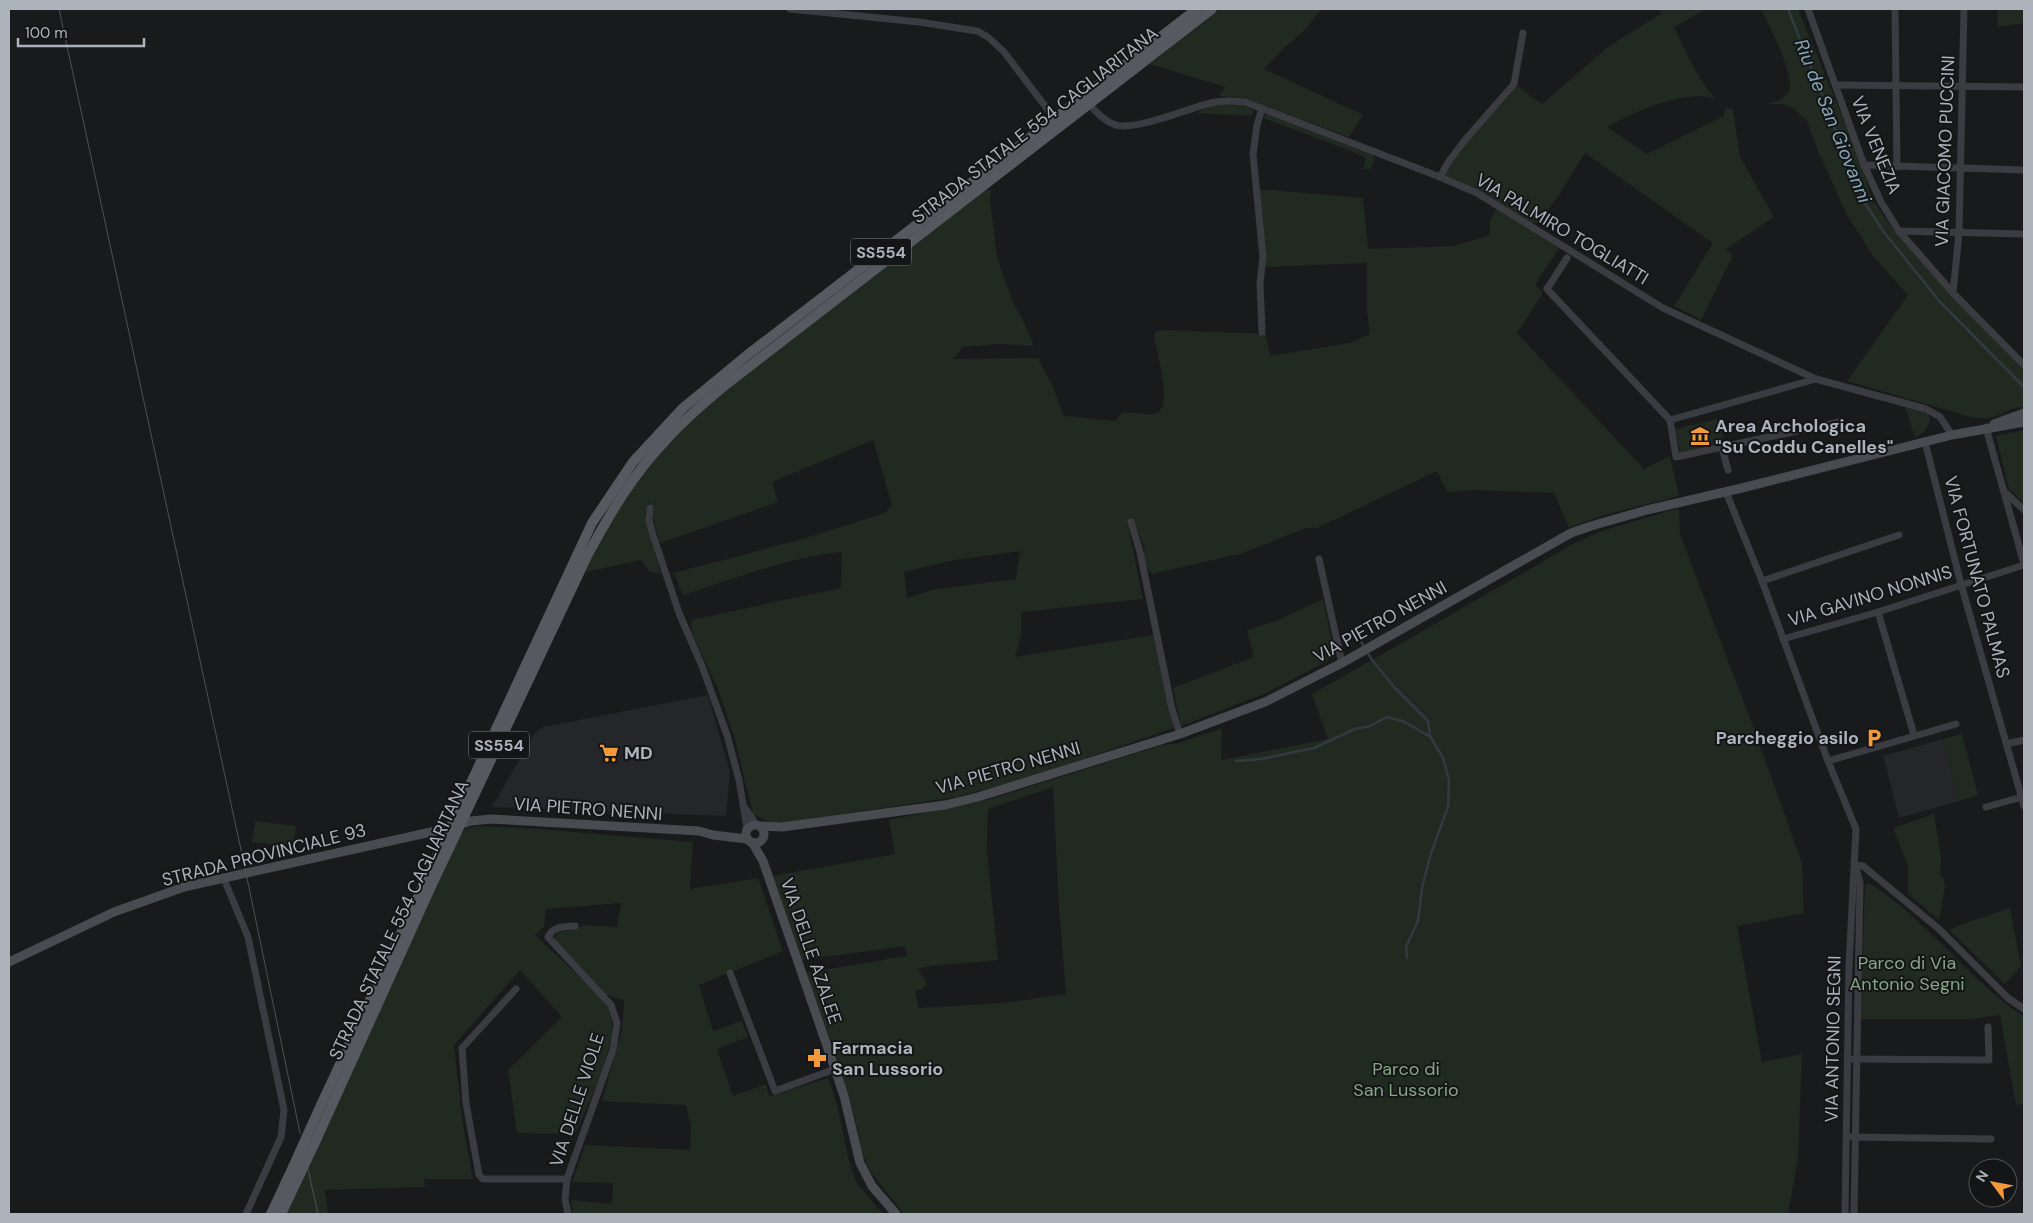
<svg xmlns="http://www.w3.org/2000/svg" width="2033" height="1223" font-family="'DM Sans',sans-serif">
  <rect width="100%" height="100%" fill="#191a1c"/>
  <g fill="#252629">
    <polygon points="708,695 730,772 726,816 492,807 534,734 543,727"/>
    <polygon points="1943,739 1959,801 1899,818 1883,756"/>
  </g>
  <g fill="#212a21" fill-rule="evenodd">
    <polygon points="1221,9 1321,9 1306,29 1284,48 1264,69 1363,115 1349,137 1244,98 1219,96 1225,87 1150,64"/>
    <path d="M 1658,9 L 1707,9 L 1674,27 C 1686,51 1697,80 1716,99 C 1686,88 1634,112 1607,127 L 1647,154 L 1724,116 L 1725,108 L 1733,110 L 1740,157 L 1774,217 L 1726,249 L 1733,255 L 1701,320 L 1674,306 L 1713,243 L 1585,153 L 1560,194 L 1537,223 L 1531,223 L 1489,196 L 1445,175 L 1445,171 L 1460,150 L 1517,86 L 1542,104 L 1608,47 L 1662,13 Z"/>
    <path d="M 1761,9 L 1798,9 L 1858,155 L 1872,199 L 1888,222 L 2024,371 L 2024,407 C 2013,407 2006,412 1996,416 C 1988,419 1979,418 1971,417 L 1847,381 L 1908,295 L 1873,256 L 1847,215 L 1818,151 L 1807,121 L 1793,108 L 1783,104 L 1767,104 C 1777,101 1789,98 1790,86 C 1792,71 1768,23 1761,9 Z"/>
    <polygon points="1998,9 2024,9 2024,23 1997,27"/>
    <polygon points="1229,102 1241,104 1254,111 1251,116 1196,113 1208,107"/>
    <polygon points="1268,114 1371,154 1375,157 1371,169 1363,169 1366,158 1349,150 1263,118 1264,116"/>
    <path d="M 1259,189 L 1363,198 L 1368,249 L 1454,246 L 1490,235 L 1490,220 L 1497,209 L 1559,248 L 1535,285 L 1543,293 L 1517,333 L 1644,469 L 1670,456 L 1679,496 L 1604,515 L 1569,528 L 1554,493 L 1477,490 L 1447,492 L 1437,471 L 1317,528 L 1306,528 L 1243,553 L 1152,574 L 1147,568 L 1143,555 L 1145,549 L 1134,522 L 1129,523 L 1129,530 L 1143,599 L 1021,612 L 1021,636 L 1015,657 L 1153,635 L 1174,728 L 1028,778 L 956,797 L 781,823 L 771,823 L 753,814 L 734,736 L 717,687 L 692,633 L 691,620 L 841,588 L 842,552 C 788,557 734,579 683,595 L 674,573 L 806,538 L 885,513 L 892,505 L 873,440 L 772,482 L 778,502 L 660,543 L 652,514 L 653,507 L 648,502 L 645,513 L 661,573 L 650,572 L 641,560 L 586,572 C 608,503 671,437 725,391 L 986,190 L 991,190 L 990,199 L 997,257 L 1001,269 L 1015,307 L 1023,320 L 1034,346 L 999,344 L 963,347 L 953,359 L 1038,358 L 1053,387 L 1064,416 L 1116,421 C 1123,401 1150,424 1161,409 C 1170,397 1157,354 1155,340 L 1155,333 L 1159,330 L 1266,334 L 1270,356 L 1350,343 L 1370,334 L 1367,310 L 1367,263 L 1266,267 ZM 1020,551 L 1016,579 L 936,589 L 907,598 L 904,572 L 955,560 Z"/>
    <polygon points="1905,407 1923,411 1928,414 1930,421 1925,431 1915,438"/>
    <polygon points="1719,419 1724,443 1680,453 1675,429"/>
    <polygon points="2024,430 2024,503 2009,489 1996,436"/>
    <path d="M 1679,508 L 1680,534 L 1754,729 L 1802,863 L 1804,913 L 1737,926 L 1762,1062 L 1802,1054 L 1798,1158 L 1788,1214 L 904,1214 L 870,1171 L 862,1152 L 855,1119 L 837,1058 L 806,973 L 907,956 L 905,946 L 802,960 L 773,876 L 895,854 L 889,820 L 987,800 L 1162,745 L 1179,743 L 1222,728 L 1221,760 L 1328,739 L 1312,694 L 1395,647 L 1575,543 L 1602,531 ZM 1053,787 L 1059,907 L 1066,994 L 1004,1003 L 919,1008 L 915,991 L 922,989 L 927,983 L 918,969 L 930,966 L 998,960 L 987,850 L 988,809 Z"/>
    <polygon points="1323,599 1335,657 1266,693 1181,726 1173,688 1254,657 1247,630 1276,621"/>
    <polygon points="1962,734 1978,795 1959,801 1943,739"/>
    <polygon points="1934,814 1941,858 1940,876 1944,878 1945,887 1939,920 1908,894 1908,866 1893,828"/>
    <polygon points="255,821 296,826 293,847 252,842"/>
    <path d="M 478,826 L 538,829 L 693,842 L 690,889 L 758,878 L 783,951 L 699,985 L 713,1031 L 742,1021 L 748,1037 L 717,1049 L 733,1096 L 766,1084 L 769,1096 L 828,1078 L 838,1108 L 848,1157 L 856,1182 L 883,1214 L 573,1214 L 571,1200 L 612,1204 L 613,1183 L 572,1182 L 585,1145 L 690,1150 L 691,1127 L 686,1105 L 602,1101 L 622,1030 L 624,1000 L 606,995 L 555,941 L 555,935 C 563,928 574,933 583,925 L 617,927 L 621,903 L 546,909 L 544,927 L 535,935 L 602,998 C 608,1005 613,1017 612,1027 C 611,1059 588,1104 575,1134 L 517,1133 L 508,1070 L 562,1017 L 520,970 L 454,1045 L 463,1125 L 473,1179 L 424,1179 L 425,1187 L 325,1190 L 328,1214 L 285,1214 L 462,832 L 467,828 Z"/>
    <path d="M 1869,883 C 1927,920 1967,978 2024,1017 L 2024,1104 L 2016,1105 L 2000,1015 L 1971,1019 L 1861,1019 L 1865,885 Z"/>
    <polygon points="2010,908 2021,966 2005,984 1950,931 1957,926"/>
  </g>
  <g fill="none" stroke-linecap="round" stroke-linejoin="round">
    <g stroke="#2f3b40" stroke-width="2.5">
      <polyline points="1788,9 1863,200 1883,231 1940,302 2024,387"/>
      <polyline points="1359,638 1372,660 1395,688 1428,721 1430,736 1443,758 1449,780 1448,807 1431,853 1422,888 1418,921 1406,947 1407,958"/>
      <polyline points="1236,761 1261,759 1314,748 1355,729 1370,726 1387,717 1405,722 1432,738"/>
    </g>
    <g stroke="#3a3c41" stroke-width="7">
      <polyline points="790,9 919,22 977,31 988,37 1004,52 1055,119"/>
      <polyline points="1808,9 1864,165 1881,202 1899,231 1953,293 2024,365"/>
      <polyline points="1895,9 1897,167"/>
      <polyline points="1837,85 2024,87"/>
      <path d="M 1089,104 C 1096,112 1105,122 1116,125 C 1135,131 1189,108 1211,103 C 1223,100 1233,101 1245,102 L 1440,177 L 1477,193 L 1663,308 L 1816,379 L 1926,409 L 1940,417 L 1952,435"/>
      <polyline points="1262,108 1257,125 1253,154 1263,257 1260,283 1262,332"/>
      <polyline points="1864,165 2024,170"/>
      <polyline points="1440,177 1449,161 1465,140 1514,84 1523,33"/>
      <polyline points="1899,231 2024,234"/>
      <polyline points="1567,258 1547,289 1670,420 1816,379"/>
      <polyline points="1953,293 1959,233 1964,9"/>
      <polyline points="1670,420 1676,457 1839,422"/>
      <polyline points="1987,427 1988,435 2024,564"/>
      <polyline points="1925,442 1961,584 2024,806"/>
      <polyline points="1722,448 1728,470"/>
      <polyline points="2004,491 2024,510"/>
      <polyline points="1726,492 1762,581 1828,761 1856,829 1849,965 1845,1214"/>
      <polyline points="650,508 649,520 653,535 679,613 702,666 727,735 739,780 747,828"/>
      <polyline points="1131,522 1140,552 1172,709 1180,734"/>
      <polyline points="1319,559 1342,663"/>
      <polyline points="1762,581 1899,535"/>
      <polyline points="1878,612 1914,735"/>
      <polyline points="1783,639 1878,612 2024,565"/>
      <polyline points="2006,744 2024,740"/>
      <polyline points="1828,761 1956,724"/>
      <polyline points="1986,807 2022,797"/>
      <polyline points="745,808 756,824"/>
      <polyline points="1855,865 1863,866 1939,929 2008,998 2024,1009"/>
      <polyline points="224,879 248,937 284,1110 281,1137 246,1214"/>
      <polyline points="730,973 775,1091 835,1069"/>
      <polyline points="516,989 462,1048 466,1103 479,1175 483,1179 567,1179"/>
      <polyline points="1852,1059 1989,1060 1988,1027"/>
      <polyline points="1852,1137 1991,1139"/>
      <path d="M 568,1214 L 565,1199 L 567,1179 L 613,1050 L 617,1023 L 611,1005 L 548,937 C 553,926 564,927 575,926"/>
      <polyline points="1854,1214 1860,883 1856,868"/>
    </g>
    <g stroke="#484c51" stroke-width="9">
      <polyline points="1994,424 2024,413"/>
      <circle cx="755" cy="834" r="9"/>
      <polyline points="760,826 782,827 945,805 978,797 1180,734 1265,702 1342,663 1571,533 1591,526 1647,510 1742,488 1952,435 2024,422"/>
      <polyline points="752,842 763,861 835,1069 844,1096 860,1163 872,1186 896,1214"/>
      <polyline points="9,962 114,912 184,887 449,828 471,821 491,819 699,831 713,835 747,839"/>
    </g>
    <g stroke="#565a60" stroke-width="10">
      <polyline points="321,1105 592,523 633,462 683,408 746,356 1197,9"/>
      <path d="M 317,1138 L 429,891 L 587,556 C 609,515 633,474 666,440 C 685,419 706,401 728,383 L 1212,9"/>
      <polyline points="271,1214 293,1167"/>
      <polyline points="281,1214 290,1195"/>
    </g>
    <g stroke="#4d5156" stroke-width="1">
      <polyline points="59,9 246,873 300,1133"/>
      <polyline points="307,1165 318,1214"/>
    </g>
    <g stroke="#565a60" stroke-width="10">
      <polyline points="293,1167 321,1105"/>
      <polyline points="290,1195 317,1138"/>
    </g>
  </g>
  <defs>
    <g id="museum-bare" transform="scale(1.5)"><path d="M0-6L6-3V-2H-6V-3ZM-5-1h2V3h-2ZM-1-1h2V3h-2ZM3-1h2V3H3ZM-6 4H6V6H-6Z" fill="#f1993b" stroke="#141517" stroke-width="2.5" paint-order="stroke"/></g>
    <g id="parking-bare" transform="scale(1.5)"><path d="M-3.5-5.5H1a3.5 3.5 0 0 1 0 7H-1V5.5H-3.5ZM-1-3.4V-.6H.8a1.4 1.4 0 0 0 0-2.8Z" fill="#f1993b" stroke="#141517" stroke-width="2.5" paint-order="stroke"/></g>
    <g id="supermarket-bare" transform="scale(1.5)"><path d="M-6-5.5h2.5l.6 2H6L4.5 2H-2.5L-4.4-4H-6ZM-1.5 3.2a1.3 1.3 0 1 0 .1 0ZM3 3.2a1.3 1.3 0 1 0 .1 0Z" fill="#f1993b" stroke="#141517" stroke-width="2.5" paint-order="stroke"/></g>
    <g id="pharmacy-bare" transform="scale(1.5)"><path d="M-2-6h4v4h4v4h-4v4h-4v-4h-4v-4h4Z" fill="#f1993b" stroke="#141517" stroke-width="2.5" paint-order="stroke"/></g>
  </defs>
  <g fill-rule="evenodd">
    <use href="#museum-bare" x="1700" y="436"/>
    <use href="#parking-bare" x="1874" y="738"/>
    <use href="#supermarket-bare" x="609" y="753"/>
    <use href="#pharmacy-bare" x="817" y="1058"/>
  </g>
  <g text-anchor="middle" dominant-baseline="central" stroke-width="4" stroke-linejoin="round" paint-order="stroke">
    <g fill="#141517" stroke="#7e848a" stroke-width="1">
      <rect x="851" y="238.5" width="60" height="27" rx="4"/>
      <rect x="469" y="731.5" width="60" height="27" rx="4"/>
    </g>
    <g font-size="16" font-weight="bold" fill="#acb3bb">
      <text x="881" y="252">SS554</text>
      <text x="499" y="745">SS554</text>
    </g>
    <g font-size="18" fill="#acb3bb" stroke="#141517">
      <text transform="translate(1035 125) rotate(-38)">STRADA STATALE 554 CAGLIARITANA</text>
      <text transform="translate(1876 145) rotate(68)">VIA VENEZIA</text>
      <text transform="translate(1945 151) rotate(-88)">VIA GIACOMO PUCCINI</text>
      <text transform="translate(1562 229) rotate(31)">VIA PALMIRO TOGLIATTI</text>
      <text transform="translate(1977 577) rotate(75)">VIA FORTUNATO PALMAS</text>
      <text transform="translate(1870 596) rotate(-17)">VIA GAVINO NONNIS</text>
      <text transform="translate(1380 622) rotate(-29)">VIA PIETRO NENNI</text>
      <text transform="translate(1008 768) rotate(-16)">VIA PIETRO NENNI</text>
      <text transform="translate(588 809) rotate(4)">VIA PIETRO NENNI</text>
      <text transform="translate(264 855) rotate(-14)">STRADA PROVINCIALE 93</text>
      <text transform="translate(399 920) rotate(-65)">STRADA STATALE 554 CAGLIARITANA</text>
      <text transform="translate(811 951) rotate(71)">VIA DELLE AZALEE</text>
      <text transform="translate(1833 1039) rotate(-89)">VIA ANTONIO SEGNI</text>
      <text transform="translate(577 1100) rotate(-72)">VIA DELLE VIOLE</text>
    </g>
    <g font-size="18" font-weight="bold" fill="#acb3bb" stroke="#141517" text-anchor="start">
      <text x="1715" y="426">Area Archologica<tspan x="1715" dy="21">"Su Coddu Canelles"</tspan></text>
      <text x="1859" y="738" text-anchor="end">Parcheggio asilo</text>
      <text x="624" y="753">MD</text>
      <text x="832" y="1048">Farmacia<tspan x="832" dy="21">San Lussorio</tspan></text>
    </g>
    <g font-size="18" fill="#86a683" stroke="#141517">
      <text x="1907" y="963">Parco di Via<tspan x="1907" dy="21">Antonio Segni</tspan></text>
      <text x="1406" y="1069">Parco di<tspan x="1406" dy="21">San Lussorio</tspan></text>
    </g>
    <g font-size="19" font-style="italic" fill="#84a6b5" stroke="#141517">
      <text transform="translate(1833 121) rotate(68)">Riu de San Giovanni</text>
    </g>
  </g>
  <rect width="2033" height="1223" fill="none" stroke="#acb3bb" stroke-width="20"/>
  <g transform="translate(1993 1183) rotate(302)"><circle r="24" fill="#141517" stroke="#515459"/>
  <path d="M0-4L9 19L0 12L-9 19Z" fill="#f1993b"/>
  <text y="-8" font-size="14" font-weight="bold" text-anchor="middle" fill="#acb3bb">N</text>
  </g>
  <path d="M18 38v8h126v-8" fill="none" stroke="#acb3bb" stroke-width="2.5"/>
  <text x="25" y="38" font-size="15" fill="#acb3bb" stroke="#141517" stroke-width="4" paint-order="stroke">100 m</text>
</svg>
